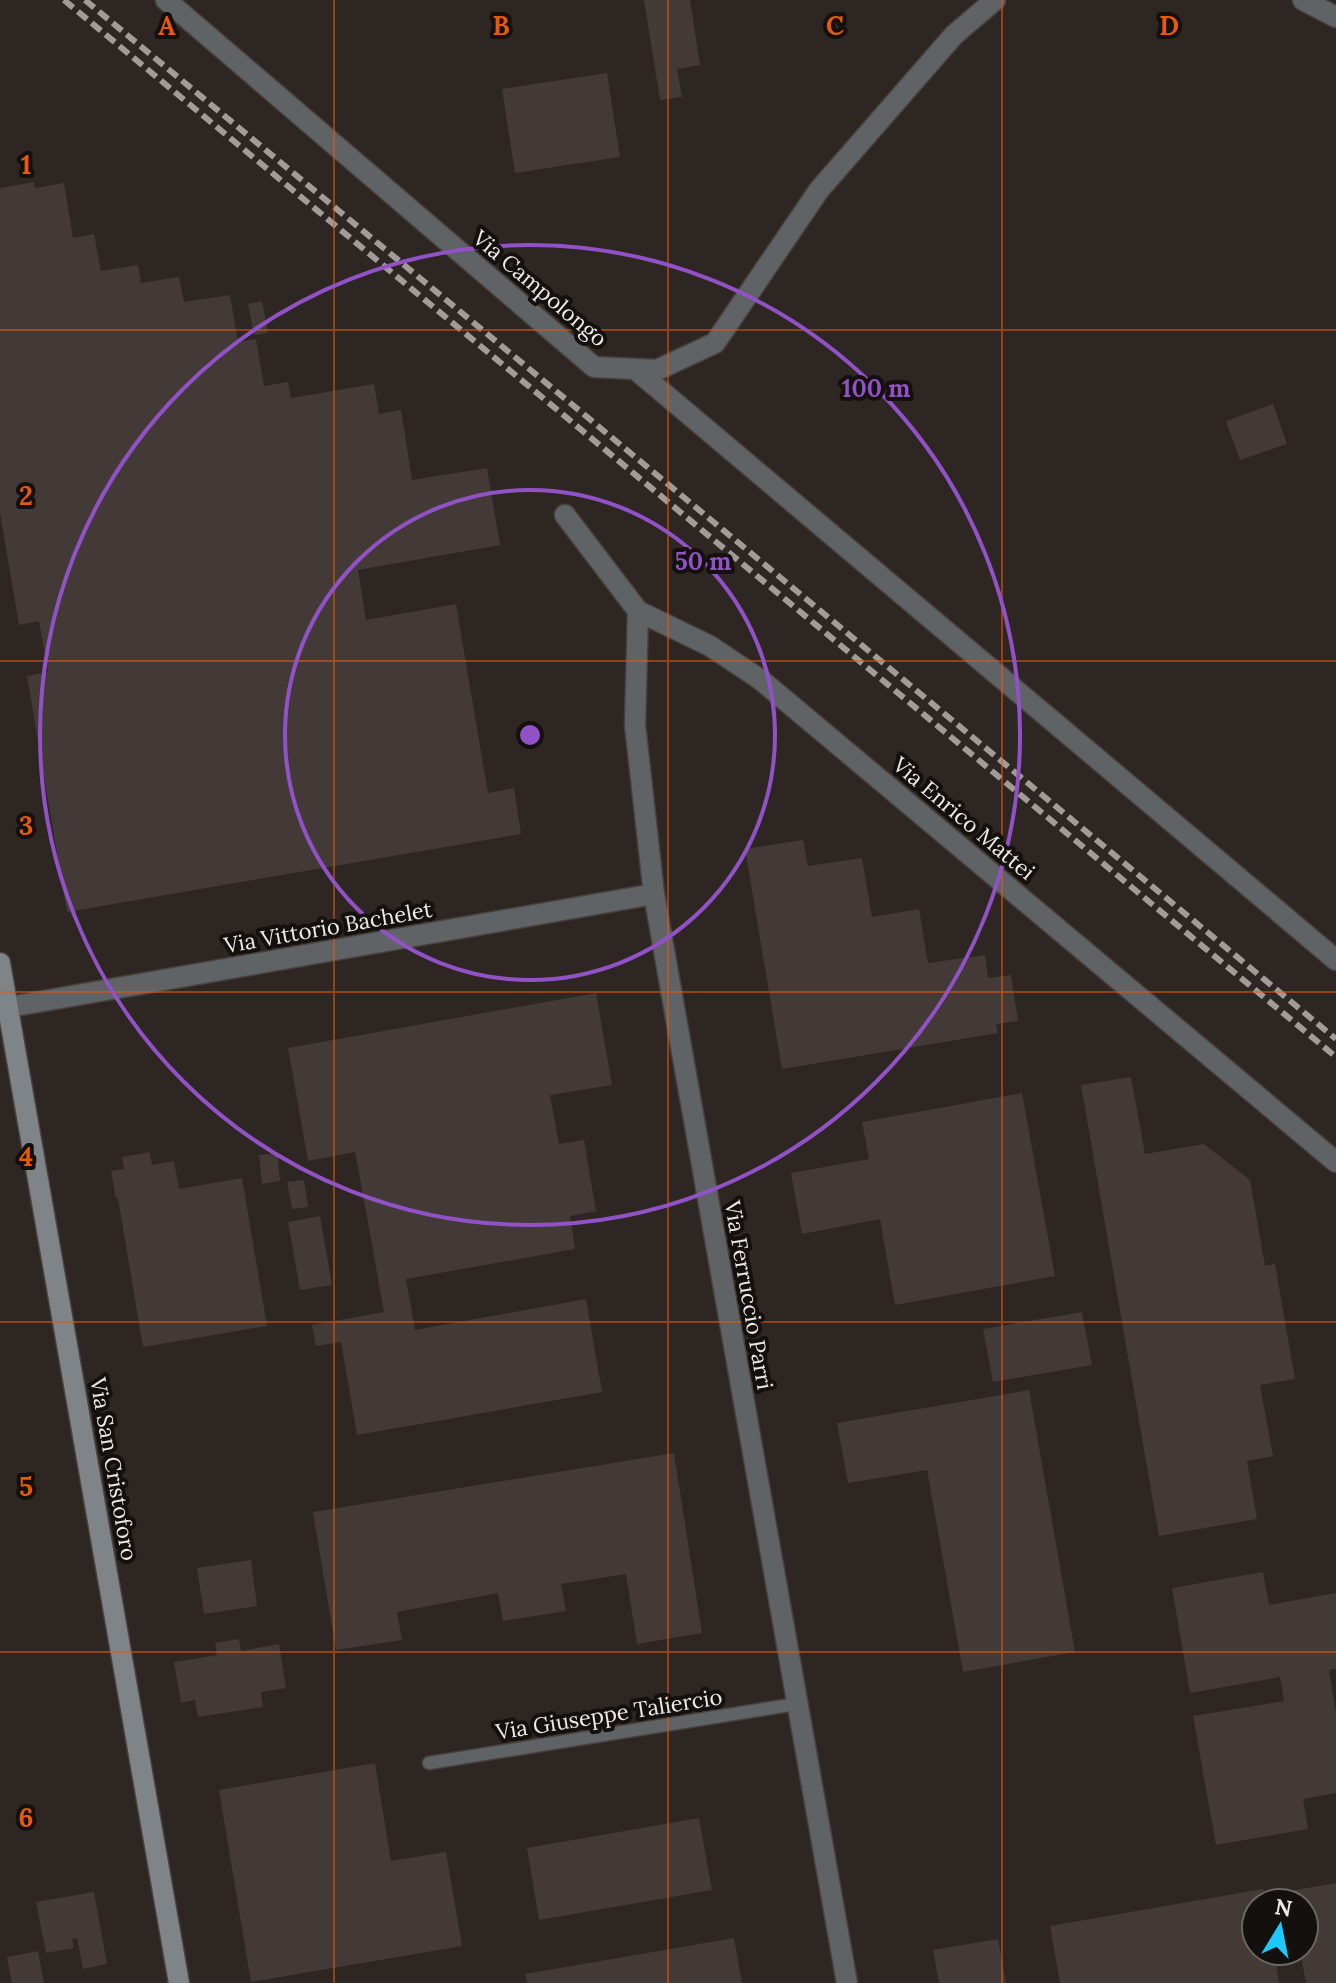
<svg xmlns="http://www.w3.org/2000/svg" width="1336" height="1983" font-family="Lora,serif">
  <rect width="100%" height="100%" fill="#2e2622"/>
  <g fill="#433a37">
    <polygon points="644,0 690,0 700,65 677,69 682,97 660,100"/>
    <polygon points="607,73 620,157 515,173 502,89"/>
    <polygon points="34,182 35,188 64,183 73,238 94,234 101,271 138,265 141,283 179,277 184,302 230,295 238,342 256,339 264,386 288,382 291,398 374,384 379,414 401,410 412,480 487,468 500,545 358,570 366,620 456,604 488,793 514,788 521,834 67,912 27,676 48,672 39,621 19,625 0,513 0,188"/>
    <polygon points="262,301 268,333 254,335 248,304"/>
    <polygon points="1273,404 1287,444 1240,460 1226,421"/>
    <polygon points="803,840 808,866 862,858 872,917 919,909 928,963 985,955 988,978 1011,975 1018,1021 996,1024 998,1033 782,1069 745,849"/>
    <polygon points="596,993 612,1085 550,1095 559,1144 584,1140 596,1211 570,1216 575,1249 406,1279 415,1330 586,1299 602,1392 357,1435 341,1342 316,1346 312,1325 384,1312 360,1178 355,1152 308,1161 288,1048"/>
    <polygon points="1131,1077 1145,1154 1204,1144 1250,1180 1265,1266 1275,1264 1295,1379 1260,1385 1273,1456 1247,1461 1257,1519 1159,1536 1081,1085"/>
    <polygon points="1022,1093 1055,1276 895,1305 880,1219 802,1234 791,1173 869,1159 862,1122"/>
    <polygon points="150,1152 152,1165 174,1161 179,1189 242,1178 267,1326 143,1347 118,1198 116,1199 111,1171 124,1169 122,1157"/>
    <polygon points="277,1153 280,1181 262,1184 259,1155"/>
    <polygon points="304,1180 308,1207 292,1209 287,1182"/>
    <polygon points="320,1216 332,1285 300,1290 288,1222"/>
    <polygon points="1082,1312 1092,1365 993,1382 983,1329"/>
    <polygon points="1029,1390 1075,1652 963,1672 927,1470 848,1483 837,1423"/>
    <polygon points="674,1453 702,1633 637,1644 626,1574 561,1584 566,1611 503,1621 498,1593 397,1612 402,1640 336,1650 313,1512"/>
    <polygon points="251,1560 257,1606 204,1614 197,1568"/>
    <polygon points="1263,1572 1269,1605 1336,1593 1336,1669 1329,1670 1336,1713 1336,1793 1303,1799 1308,1829 1216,1845 1193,1716 1284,1701 1280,1677 1190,1693 1172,1588"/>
    <polygon points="239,1639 241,1651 279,1644 286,1688 261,1692 263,1707 198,1717 195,1700 181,1703 174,1662 217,1655 215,1643"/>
    <polygon points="375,1763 391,1861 446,1852 462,1946 251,1982 219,1790"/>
    <polygon points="699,1818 712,1890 539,1920 527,1848"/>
    <polygon points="1336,1883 1336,1983 1306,1983 1300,1951 1304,1951 1304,1903 1292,1903 1290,1891"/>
    <polygon points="1263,1889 1266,1903 1256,1903 1256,1951 1274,1951 1279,1983 1060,1983 1050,1926"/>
    <polygon points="94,1892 107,1964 83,1969 77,1938 72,1939 74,1948 46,1953 36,1902"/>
    <polygon points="734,1938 742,1983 527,1983 525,1974"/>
    <polygon points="998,1939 1006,1983 939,1983 933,1950"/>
    <polygon points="38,1951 44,1983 12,1983 7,1957"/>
  </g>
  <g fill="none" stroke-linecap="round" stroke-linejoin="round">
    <g stroke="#49413d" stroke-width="15">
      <polyline id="lane" points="429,1763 796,1704"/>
    </g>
    <g stroke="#49413d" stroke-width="23">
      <g id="street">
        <polyline points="166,0 594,367 657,370 715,343 819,190 954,35 995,0"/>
        <polyline points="1303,0 1336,17"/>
        <polyline points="635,369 1336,960"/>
        <polyline points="565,515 638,611 710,646 761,680 1336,1162"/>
        <polyline points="638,611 635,725 654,894 847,1983"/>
        <polyline points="9,1007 654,894"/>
      </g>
    </g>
    <g stroke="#49413d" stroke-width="23">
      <polyline id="secondary" points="0,963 179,1983"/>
    </g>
    <use href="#lane" stroke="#5f6365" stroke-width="12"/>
    <use href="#street" stroke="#5f6365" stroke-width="20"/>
    <use href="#secondary" stroke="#7e8487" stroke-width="20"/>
    <g stroke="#a29c99" stroke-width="6" stroke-dasharray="12 6" stroke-linecap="butt">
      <polyline points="64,0 1336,1057"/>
      <polyline points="85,0 1336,1039"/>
    </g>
  </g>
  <path fill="none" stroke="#e8590c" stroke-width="2" stroke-opacity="0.55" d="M 334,0 L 334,1983M 668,0 L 668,1983M 1002,0 L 1002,1983M 0,330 L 1336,330M 0,661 L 1336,661M 0,992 L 1336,992M 0,1322 L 1336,1322M 0,1652 L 1336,1652"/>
  <g fill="none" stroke="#9252c7" stroke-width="4">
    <circle cx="530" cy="735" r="245"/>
    <circle cx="530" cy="735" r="490"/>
  </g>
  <g text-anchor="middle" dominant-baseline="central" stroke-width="8" stroke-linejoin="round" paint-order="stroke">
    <g font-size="22" fill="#eee9e6" stroke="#13100e">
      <text transform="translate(540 288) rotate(40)">Via Campolongo</text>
      <text transform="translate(964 818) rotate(40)">Via Enrico Mattei</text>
      <text transform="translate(328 927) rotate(-10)">Via Vittorio Bachelet</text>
      <text transform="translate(749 1295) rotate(80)">Via Ferruccio Parri</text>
      <text transform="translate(114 1469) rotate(80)">Via San Cristoforo</text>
      <text transform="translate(609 1714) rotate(-9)">Via Giuseppe Taliercio</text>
    </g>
  </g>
  <g font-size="26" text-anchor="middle" font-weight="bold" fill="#e8590c" stroke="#13100e" stroke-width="8" stroke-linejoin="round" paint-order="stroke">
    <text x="167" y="35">A</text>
    <text x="501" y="35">B</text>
    <text x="835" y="35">C</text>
    <text x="1169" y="35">D</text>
    <text x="26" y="174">1</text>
    <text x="26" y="505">2</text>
    <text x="26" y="835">3</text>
    <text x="26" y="1166">4</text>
    <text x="26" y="1496">5</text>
    <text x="26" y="1827">6</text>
  </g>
  <circle cx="530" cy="735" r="12" fill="#9252c7" stroke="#13100e" stroke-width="4"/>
  <g font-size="24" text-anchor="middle" font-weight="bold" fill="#9252c7" stroke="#13100e" stroke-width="8" stroke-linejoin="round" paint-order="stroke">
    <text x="876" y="397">100 m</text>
    <text x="703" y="570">50 m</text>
  </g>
  <g transform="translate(1280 1927) rotate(10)"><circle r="38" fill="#13100e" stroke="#6b6764" stroke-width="2"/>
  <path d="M0-6L14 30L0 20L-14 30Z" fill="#1bc9fc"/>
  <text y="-12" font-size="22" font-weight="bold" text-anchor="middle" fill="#eee9e6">N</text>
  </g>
</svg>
